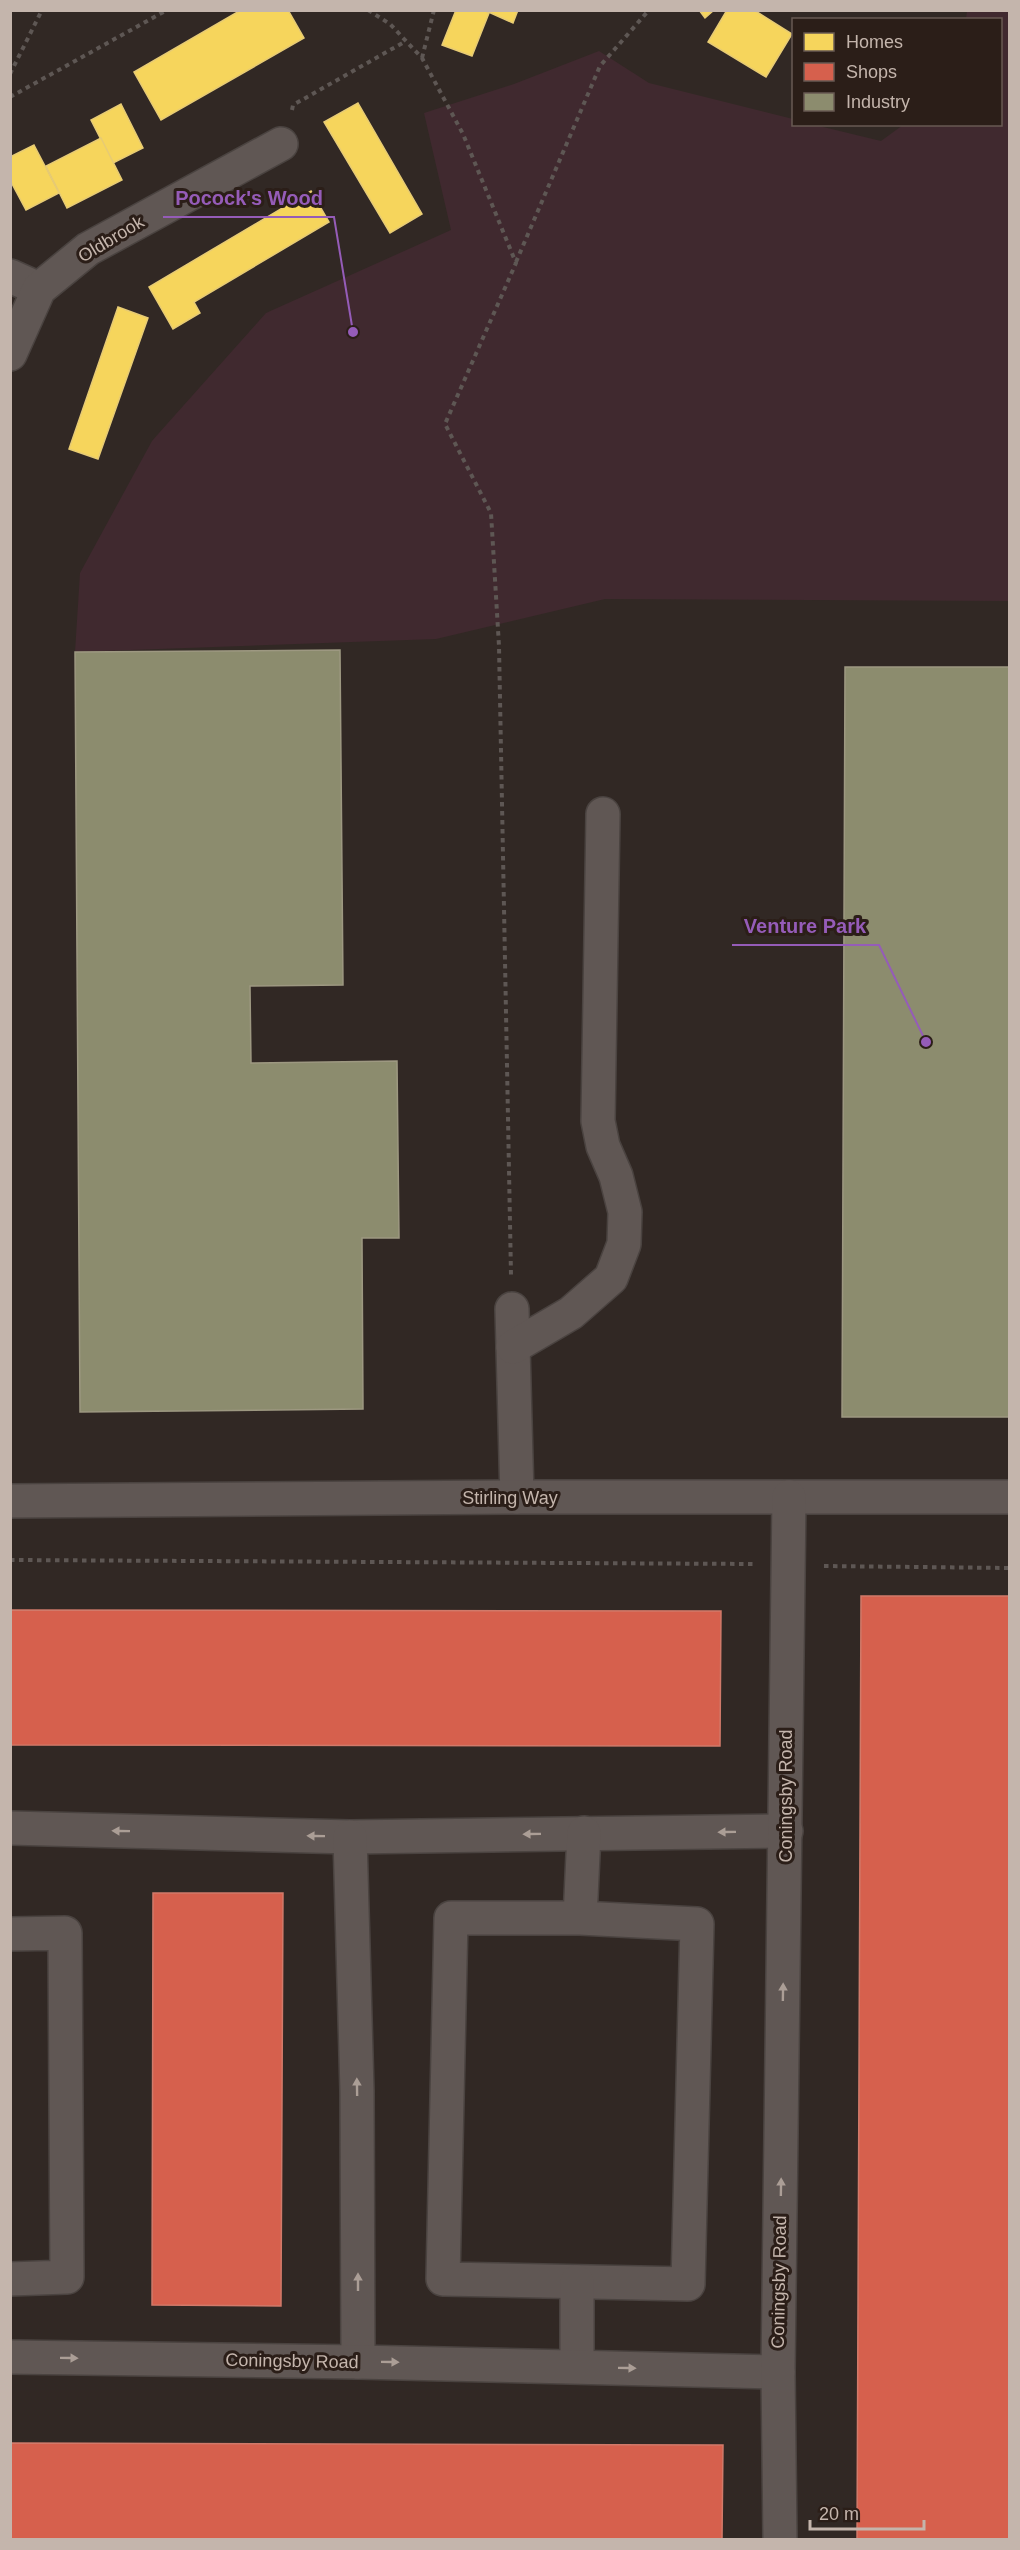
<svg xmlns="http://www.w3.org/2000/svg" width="1020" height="2550" font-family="Arial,sans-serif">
  <rect width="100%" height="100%" fill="#312824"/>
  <polygon fill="#40292f" points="967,11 1009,11 1009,601 605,599 436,639 75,652 80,573 152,441 159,433 266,313 451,230 424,113 514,84 599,51 649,83 793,119 794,124 815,125 881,141 903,125 1000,124 1000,20 966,19"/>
  <g fill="#f6d55c" stroke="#e7cb74" stroke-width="1.5">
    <polygon points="241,10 288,10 304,38 161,120 134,72"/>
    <polygon points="456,10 484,10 489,13 472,56 442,45"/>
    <polygon points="484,10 518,10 513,23"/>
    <polygon points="699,10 714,10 705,18"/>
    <polygon points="727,10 754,10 792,34 766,77 708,42"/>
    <polygon points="358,103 422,214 390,233 324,122"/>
    <polygon points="121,104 143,148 113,163 91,120"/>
    <polygon points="101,138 122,180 67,208 46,166"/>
    <polygon points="34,145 59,193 26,210 10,180 10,157"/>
    <polygon points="311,191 329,222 194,302 200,313 173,329 149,287"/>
    <polygon points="118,307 148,318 98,459 69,449"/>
  </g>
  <g fill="#d6604d" stroke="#d17a6a" stroke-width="1.5">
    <polygon points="861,1596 1010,1596 1010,2540 857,2540"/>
    <polygon points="10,1610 721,1611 720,1746 10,1745"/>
    <polygon points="153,1893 283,1893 281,2306 152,2305"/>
    <polygon points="10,2443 723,2445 722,2540 10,2540"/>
  </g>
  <g fill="#8c8c6e" stroke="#9d9881" stroke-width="1.5">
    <polygon points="340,650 343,985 250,986 251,1063 397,1061 399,1238 362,1238 363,1409 80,1412 75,652"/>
    <polygon points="845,667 1010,667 1010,1417 842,1417"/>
  </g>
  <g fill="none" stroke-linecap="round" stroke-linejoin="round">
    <g stroke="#4a4340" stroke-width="36">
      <g id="minor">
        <polyline points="10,276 39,289"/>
        <polyline points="10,354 39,289 88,249 281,144"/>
        <polyline points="512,1309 517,1497"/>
        <polyline points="513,1347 571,1313 611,1278 624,1244 625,1212 616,1176 603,1146 598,1121 603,814"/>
        <polyline points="10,1501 517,1497 1010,1497"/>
        <polyline points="10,1828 350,1837 786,1831"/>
        <polyline points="350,1837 357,2091 358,2362"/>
        <polyline points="580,1918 697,1924 688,2284 443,2279 451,1918 580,1918 584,1833"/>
        <polyline points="10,1934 65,1933 67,2277 10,2279"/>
        <polyline points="577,2282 577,2366"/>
        <polyline points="10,2357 358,2362 778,2372"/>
        <polyline points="780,2540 778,2372 789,1497"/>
      </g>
    </g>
    <g stroke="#5e5754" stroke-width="4" stroke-dasharray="4.5 4.5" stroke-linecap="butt">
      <polyline points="368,10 390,24 422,58 463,134 516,263 445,424 491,513 499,646 511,1275"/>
      <polyline points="422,58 434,10"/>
      <polyline points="10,74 42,10"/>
      <polyline points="10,97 167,10"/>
      <polyline points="292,110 293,105 406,41"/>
      <polyline points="516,262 600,66 649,10"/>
      <polyline points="10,1560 754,1564"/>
      <polyline points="824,1566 1010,1568"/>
    </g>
    <use href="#minor" stroke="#605754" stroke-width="33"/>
  </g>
  <defs><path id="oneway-solid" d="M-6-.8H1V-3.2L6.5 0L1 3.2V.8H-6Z" transform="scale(1.5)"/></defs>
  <g fill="#ab9e96">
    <use href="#oneway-solid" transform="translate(121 1831) rotate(-179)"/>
    <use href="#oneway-solid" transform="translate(727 1832) rotate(179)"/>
    <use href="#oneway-solid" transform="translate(532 1834) rotate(179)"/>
    <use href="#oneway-solid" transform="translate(316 1836) rotate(-179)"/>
    <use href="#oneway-solid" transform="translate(783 1992) rotate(-89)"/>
    <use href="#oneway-solid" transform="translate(357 2087) rotate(-91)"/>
    <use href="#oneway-solid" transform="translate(781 2187) rotate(-89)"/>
    <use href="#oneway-solid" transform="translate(358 2282) rotate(-90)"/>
    <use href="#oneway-solid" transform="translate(69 2358) rotate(1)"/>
    <use href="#oneway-solid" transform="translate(390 2362) rotate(1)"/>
    <use href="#oneway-solid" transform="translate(627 2368) rotate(1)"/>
  </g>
  <g text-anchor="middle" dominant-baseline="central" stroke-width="6" stroke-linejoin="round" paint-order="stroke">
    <g font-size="18" fill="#c4b5ac" stroke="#2b1e18">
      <text transform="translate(111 239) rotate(-31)">Oldbrook</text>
      <text x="510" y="1498">Stirling Way</text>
      <text transform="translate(786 1796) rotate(-90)">Coningsby Road</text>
      <text transform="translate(779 2282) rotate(-89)">Coningsby Road</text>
      <text transform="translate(292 2361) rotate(1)">Coningsby Road</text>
    </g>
  </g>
  <path fill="none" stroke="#955cb8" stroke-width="2" d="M353 332L334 217H163M926 1042L879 945H732"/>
  <g fill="#955cb8" stroke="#2b1e18" stroke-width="2">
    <circle cx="353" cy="332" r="6"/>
    <circle cx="926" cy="1042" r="6"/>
  </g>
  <g font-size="20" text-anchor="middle" font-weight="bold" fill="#955cb8" stroke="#2b1e18" stroke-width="6" stroke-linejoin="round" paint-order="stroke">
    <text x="249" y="205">Pocock's Wood</text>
    <text x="805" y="933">Venture Park</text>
  </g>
  <rect width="1020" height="2550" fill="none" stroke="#c4b5ac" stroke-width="24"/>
  <rect x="792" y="18" width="210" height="108" fill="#2b1e18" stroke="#685a53" stroke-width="1.5"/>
  <rect x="804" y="33" width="30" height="18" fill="#f6d55c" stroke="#685a53" stroke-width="1.5"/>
  <text x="846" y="48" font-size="18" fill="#c4b5ac">Homes</text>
  <rect x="804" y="63" width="30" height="18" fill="#d6604d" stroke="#685a53" stroke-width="1.5"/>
  <text x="846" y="78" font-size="18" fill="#c4b5ac">Shops</text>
  <rect x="804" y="93" width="30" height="18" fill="#8c8c6e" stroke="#685a53" stroke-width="1.5"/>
  <text x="846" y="108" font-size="18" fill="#c4b5ac">Industry</text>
  <path d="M810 2520v9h114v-9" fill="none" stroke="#c4b5ac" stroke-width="3"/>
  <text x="819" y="2520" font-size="18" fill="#c4b5ac" stroke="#2b1e18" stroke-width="4.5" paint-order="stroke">20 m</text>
</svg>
